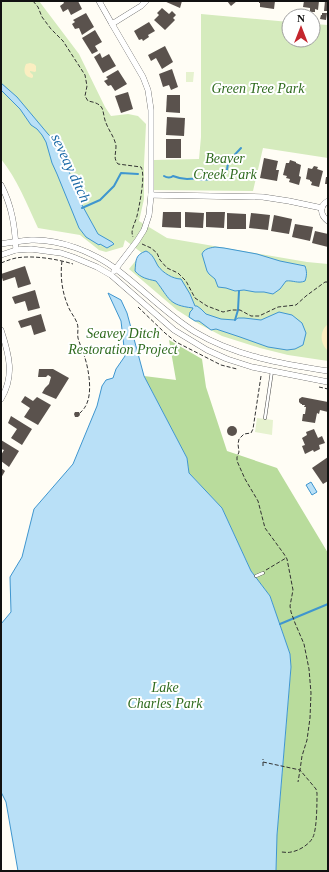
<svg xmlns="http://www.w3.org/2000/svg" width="329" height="872" font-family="Georgia,serif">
  <rect width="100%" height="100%" fill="#fffdf5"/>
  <g fill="#d5ebbd">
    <path d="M 1,1 L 39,1 L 79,54 L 105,107 L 111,116 L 128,114 L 138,116 L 146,124 L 144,165 L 144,199 L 139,221 L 167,238 L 307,262 L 328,264 L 328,361 L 288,355 L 260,348 L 222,336 L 199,324 L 177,310 L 129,269 L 142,253 L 125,240 L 123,247 L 106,252 L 99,250 L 80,235 L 38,228 C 27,204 17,179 1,159 Z"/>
    <polygon points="201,14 289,22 289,40 313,40 313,24 328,25 328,158 263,148 253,191 151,190 154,160 199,159 201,137"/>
  </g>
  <polygon fill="#b9dc9c" points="169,340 202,359 206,387 227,451 277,468 328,553 328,871 276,871 277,835 291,668 290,654 270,596 251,571 222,508 189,473 187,458 144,376 176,380"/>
  <g fill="#fbeec1">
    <path d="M 30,63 L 34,64 L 36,66 L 36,71 L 35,72 L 30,71 L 30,72 L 33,75 L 33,77 L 32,78 C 24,77 23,70 26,64 Z"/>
    <path d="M 328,324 L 328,351 C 320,344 319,331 328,324 Z"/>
  </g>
  <g fill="#e6f2cf">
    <polygon points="186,72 194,72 193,82 186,82"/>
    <polygon points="257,418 273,420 272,435 255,432"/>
  </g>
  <g fill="#b9e0f7" stroke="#3f96cf">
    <polygon points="1,83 17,97 48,134 53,139 74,182 82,205 98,234 112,242 114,244 107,248 100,244 99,245 86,237 79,228 57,174 52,163 46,142 42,135 37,129 31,125 20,109 1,90"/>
    <path d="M 215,247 L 224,248 L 257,254 L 280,261 L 305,266 C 307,272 307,275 305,281 C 298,284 293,280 286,281 L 280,289 L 273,294 L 264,292 L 255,292 L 244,290 L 235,291 L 226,288 L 218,287 L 215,279 L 209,274 L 207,271 L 202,254 C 204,249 209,248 215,247 Z"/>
    <path d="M 146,251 C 153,254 155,261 158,266 C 163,273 173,279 181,279 L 190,294 L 195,306 L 197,306 L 201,309 L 206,314 L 221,319 L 235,320 L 238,318 L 244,318 L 261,320 L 279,312 L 292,315 L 302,323 L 306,333 L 303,345 L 295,349 L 287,350 L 268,347 L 240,337 L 216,329 L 211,330 L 199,321 L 195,321 L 189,317 L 190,312 L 192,310 L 193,308 C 168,305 170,299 156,281 C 147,279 141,278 135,271 C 136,260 135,255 146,251 Z"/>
    <polygon points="108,293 121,300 127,313 144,376 187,458 189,473 222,508 251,571 270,596 290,654 291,667 277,835 276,871 18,871 6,802 1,792 1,624 11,612 10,577 22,557 34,509 73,464 97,406 102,386 106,380 113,378 116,369 125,356 121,321"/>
    <polygon points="311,482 317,492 312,495 306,485"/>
  </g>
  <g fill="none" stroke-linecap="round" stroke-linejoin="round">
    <g stroke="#3f96cf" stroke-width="2">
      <path d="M 164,176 C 167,178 171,178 173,176 C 178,178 182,179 187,179 C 193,179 197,178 202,180 C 205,179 209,180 212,179 C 216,178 222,172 227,170 C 227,160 235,155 241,148"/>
      <polyline points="82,208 100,200 114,186 121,173 138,174"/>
      <polyline points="235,320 238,310 239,291"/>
      <polyline points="280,624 328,604"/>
    </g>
  </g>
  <g fill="#5a524d">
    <polygon points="63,1 78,1 82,9 71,15 68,9 63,12 60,6 64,3"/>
    <polygon points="164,1 182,1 180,8"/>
    <polygon points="227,1 237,1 231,6"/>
    <polygon points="259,1 275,1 274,9 260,7 260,3 259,3"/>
    <polygon points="304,1 319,1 318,10 315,9 315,12 311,12 310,11 310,8 303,7"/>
    <polygon points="325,1 328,1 328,11 324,11"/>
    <polygon points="162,8 169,14 172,11 176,15 173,18 175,20 165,30 154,20 159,15 157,13"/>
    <polygon points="86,13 94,27 82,35 79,28 75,29 72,24 75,22 73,20"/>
    <polygon points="322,13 327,13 326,20 320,19 321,15 322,15"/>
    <polygon points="149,22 155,31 148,35 149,37 143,41 142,39 139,40 134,31"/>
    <polygon points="95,30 102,42 95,46 98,51 92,54 82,38"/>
    <polygon points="165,46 173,62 162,69 156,58 151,61 148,55"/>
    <polygon points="100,53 102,58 109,54 116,66 103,73 94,57"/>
    <polygon points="172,69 178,87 171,90 169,85 163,87 159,74"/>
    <polygon points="118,70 127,84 115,91 111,85 108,86 104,81 108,79 106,77"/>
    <polygon points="128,92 133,109 121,113 115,96"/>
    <polygon points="167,95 180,95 180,113 166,112"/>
    <polygon points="167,117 185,118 184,136 166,135"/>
    <rect x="166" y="139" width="15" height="19"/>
    <polygon points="264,158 278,161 276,170 279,170 277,181 260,178"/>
    <polygon points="290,160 296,162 296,163 301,165 299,176 301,177 299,185 289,182 290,179 286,178 287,176 283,175 286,163 289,163"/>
    <polygon points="314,166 318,167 317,169 323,171 319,187 311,185 312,182 310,181 310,180 306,179 308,168 312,169"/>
    <polygon points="326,177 328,177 328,184 325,184"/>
    <polygon points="163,212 181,212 181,228 162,227"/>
    <polygon points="185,212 204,213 203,228 185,227"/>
    <polygon points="206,212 225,212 224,228 206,227"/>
    <polygon points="227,213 246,214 246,229 227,229"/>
    <polygon points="251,213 270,215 268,230 249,228"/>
    <polygon points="274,215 292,219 289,234 271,231"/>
    <polygon points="295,224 313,227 310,241 292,237"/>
    <polygon points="315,231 328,234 328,247 312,243"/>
    <polygon points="25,266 31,284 18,288 15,277 3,281 1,274"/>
    <polygon points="35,290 40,308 28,311 25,301 15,304 12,297"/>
    <polygon points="41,314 46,331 34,335 31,325 21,328 18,321"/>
    <polygon points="39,369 53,369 69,378 56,399 42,393 45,388 49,384 51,377 48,375 46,377 38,377"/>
    <polygon points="25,396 33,401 37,397 51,405 38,425 24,417 30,408 21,402"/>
    <polygon points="302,397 328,402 328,412 320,410 319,414 317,413 315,423 302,421 303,414 305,414 306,407 304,407 305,405 302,405 302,404 301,404 299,402 299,399"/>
    <polygon points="75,412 79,412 80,415 78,417 75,417 74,414"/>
    <polygon points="11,416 32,429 22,445 11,438 17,429 8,423"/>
    <circle cx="232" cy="431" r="5"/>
    <polygon points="314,429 318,438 322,436 325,443 319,445 320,449 314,452 313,450 305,454 302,446 305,445 302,438 307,435 306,432"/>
    <polygon points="1,440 19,451 9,467 1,461 1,455 4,450 1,449"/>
    <polygon points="328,457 328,467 327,467 328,468 328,481 323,484 312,468"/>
    <polygon points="1,468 5,471 1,478"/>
  </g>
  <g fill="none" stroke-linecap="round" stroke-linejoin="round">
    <g stroke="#444" stroke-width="3.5">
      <g id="lane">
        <polyline points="265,418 272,371"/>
        <polyline points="256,576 263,573"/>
      </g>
    </g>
    <g stroke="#444" stroke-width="6">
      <g id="street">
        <polyline points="99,1 112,24 141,6 146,1"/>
        <polyline points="112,24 143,77 148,90 151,110 151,195 149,215 144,230 137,241 114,271"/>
        <path d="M 1,185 C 12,206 15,227 16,250"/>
        <polyline points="151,195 263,197 289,201 322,208"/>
        <path d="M 328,201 C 319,206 320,215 328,221"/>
        <path d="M 1,244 C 11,242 21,241 31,240 C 60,239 93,252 116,269 C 143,289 166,314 195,332 C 235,356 282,364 328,371"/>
        <polyline points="1,255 16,250 31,249 61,253 73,257 97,267 111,275 174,330 207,350 227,359 252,367 328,382"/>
        <path d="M 1,330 C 9,354 15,376 1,399"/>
      </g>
    </g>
    <g stroke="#333" stroke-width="1" stroke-dasharray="4 2" stroke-linecap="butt">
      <path d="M 33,1 L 38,7 L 42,17 L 51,29 L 63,41 L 85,75 L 87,86 L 85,96 L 88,101 C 93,102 99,103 102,108 C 104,113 104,119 106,123 C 109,131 115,138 116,146 C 116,154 113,158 118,164 L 141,167 C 146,175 139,207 137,216 C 135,224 130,230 133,237"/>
      <polyline points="142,244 151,248 157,253 160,260 167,268 178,273 186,281 195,298 207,306 223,312 232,310 240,310 251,316 259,316 278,307 296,305 306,296 325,282 328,282"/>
      <path d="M 62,261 C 60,276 62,292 68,306 C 70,312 75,317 77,323 C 79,328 77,333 78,338 C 80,345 83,352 85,358 C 89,371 93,395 85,407 C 84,409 81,412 79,414"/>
      <path d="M 1,263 C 6,261 11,259 16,258 C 33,255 57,259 73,264"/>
      <polyline points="138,307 165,333 176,342 221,365 237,369"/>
      <path d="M 261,376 L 253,429 L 251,433 L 244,434 L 239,439 L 238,444 L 239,452 L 237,457 L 237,461 L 245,479 L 258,501 L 265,528 L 284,554 L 287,559 L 293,590 L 290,606 L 291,612 L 295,623 L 304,644 L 309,669 L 311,693 L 310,718 L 307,740 L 302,756 L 300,770 L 316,789 L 317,793 C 317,802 317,829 313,837 C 310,844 299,851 291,852 C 288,853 284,852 281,852"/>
      <polyline points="319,387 328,389"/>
      <polyline points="266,570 286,558"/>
      <polyline points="263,762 300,770 298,782"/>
      <polyline points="263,766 263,759"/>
    </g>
    <use href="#lane" stroke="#fff" stroke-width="2.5"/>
    <use href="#street" stroke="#fff" stroke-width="5.5"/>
  </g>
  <g text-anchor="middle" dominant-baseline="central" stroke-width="4" stroke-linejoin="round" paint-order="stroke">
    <g font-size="14" font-style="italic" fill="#2f6b1f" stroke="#fff">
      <text x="258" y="88">Green Tree Park</text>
      <text x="225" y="158">Beaver<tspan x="225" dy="16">Creek Park</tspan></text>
      <text x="123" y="333">Seavey Ditch<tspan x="123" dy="16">Restoration Project</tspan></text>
      <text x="165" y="687">Lake<tspan x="165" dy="16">Charles Park</tspan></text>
    </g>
    <g font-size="15" font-style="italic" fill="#1768a6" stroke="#fff">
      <text transform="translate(71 168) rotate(65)">seveay ditch</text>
    </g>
  </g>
  <rect width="329" height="872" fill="none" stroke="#111111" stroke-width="4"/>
  <g transform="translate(301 28)"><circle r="19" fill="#ffffff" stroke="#a0a0a0"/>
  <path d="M0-3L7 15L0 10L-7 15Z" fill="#c4262e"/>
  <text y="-6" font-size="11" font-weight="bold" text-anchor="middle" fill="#111111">N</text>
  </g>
</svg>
